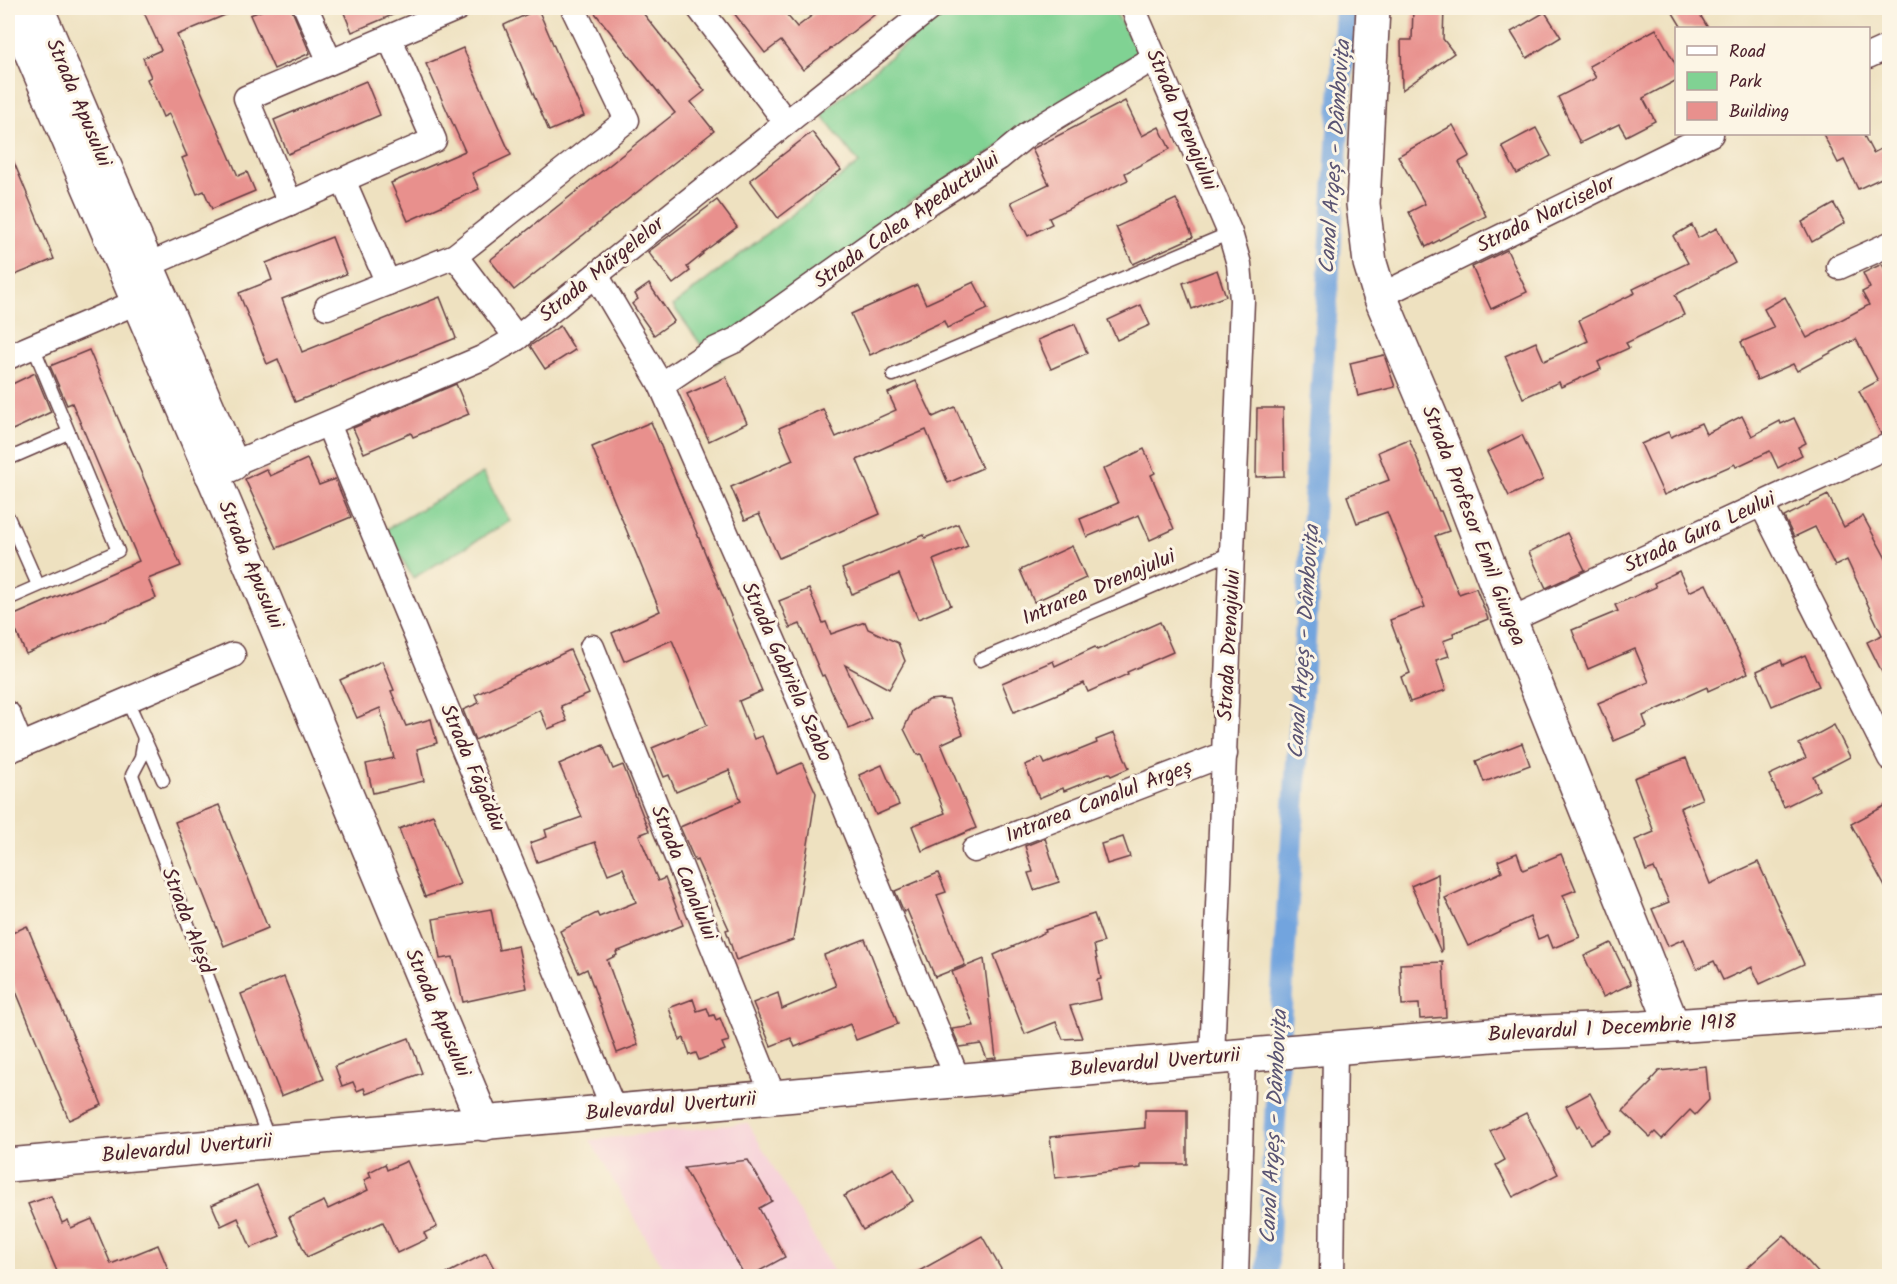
<svg xmlns="http://www.w3.org/2000/svg" width="1897" height="1284" font-family="Kalam,sans-serif">
  <rect width="100%" height="100%" fill="#fcf5e5"/>
  <filter id="ink" filterUnits="userSpaceOnUse"><feTurbulence type="fractalNoise" baseFrequency=".0167" numOctaves="2"/><feDisplacementMap in="SourceGraphic" scale="12" xChannelSelector="R" yChannelSelector="G"/><feConvolveMatrix kernelMatrix="1 2 1 2 8 2 1 2 1" color-interpolation-filters="sRGB"/></filter>
  <filter id="wash" filterUnits="userSpaceOnUse"><feTurbulence type="fractalNoise" baseFrequency=".008" numOctaves="4" result="noise"/><feDisplacementMap in="SourceGraphic" scale="24" xChannelSelector="R" yChannelSelector="G"/><feGaussianBlur stdDeviation="1.35" result="paint"/><feColorMatrix in="noise" values="0 0 0 0 0 0 0 0 0 0 0 0 0 0 0 0 0 1.4 0 .05"/><feComposite in="paint" operator="in"/></filter>
  <g filter="url(#wash)">
    <rect width="100%" height="100%" fill="#eee1c0"/>
    <polygon fill="#f6cfd8" points="748,1123 836,1276 668,1276 590,1140"/>
    <g fill="#80d293" stroke="#65785f" stroke-width="1.5">
      <polygon points="949,8 1113,8 1142,59 907,203 916,218 715,364 673,306 859,163 821,114"/>
      <polygon points="483,473 510,521 413,578 385,530"/>
    </g>
    <g fill="none" stroke-linecap="round" stroke-linejoin="round">
      <polyline stroke="#72a4de" stroke-width="22" points="1267,1276 1280,1023 1346,8"/>
    </g>
    <g id="blocks">
      <g fill="#e8908d">
        <polygon points="142,8 242,8 177,35 238,176 247,172 255,191 212,209 204,191 197,194 182,158 187,156 169,114 163,117 147,79 151,77 143,58 161,50"/>
        <polygon points="268,8 291,8 310,53 274,69 250,15"/>
        <polygon points="342,8 409,8 352,32"/>
        <polygon points="591,8 639,8 705,91 691,102 714,131 514,290 490,260 675,113"/>
        <polygon points="730,8 781,8 797,27 822,8 883,8 803,70 781,41 765,53"/>
        <polygon points="1413,8 1444,8 1443,39 1454,53 1402,90 1401,40 1412,40"/>
        <polygon points="1670,8 1696,8 1708,28 1682,28"/>
        <polygon points="538,9 584,116 549,131 504,25"/>
        <polygon points="1545,12 1561,37 1527,58 1511,32"/>
        <polygon points="1656,29 1677,67 1677,80 1643,98 1655,121 1626,136 1619,124 1580,143 1558,97 1596,78 1589,66"/>
        <polygon points="463,48 511,155 472,173 479,189 408,221 391,183 465,151 426,64"/>
        <polygon points="366,81 380,115 288,154 274,120"/>
        <polygon points="1125,101 1142,136 1159,127 1170,149 1125,173 1128,180 1049,218 1052,224 1028,236 1011,202 1049,184 1032,149"/>
        <polygon points="1453,125 1470,156 1459,162 1486,216 1426,247 1409,212 1425,204 1398,156"/>
        <polygon points="1536,128 1551,156 1517,174 1502,146"/>
        <polygon points="812,132 841,170 778,218 750,180"/>
        <polygon points="1823,134 1863,134 1873,153 1890,144 1890,174 1858,189 1844,160 1838,163"/>
        <polygon points="8,148 54,259 8,278"/>
        <polygon points="1176,199 1193,237 1133,264 1116,227"/>
        <polygon points="717,200 737,227 702,253 703,254 687,267 690,271 673,284 648,252"/>
        <polygon points="1834,204 1845,223 1812,242 1802,222"/>
        <polygon points="1692,225 1698,238 1717,228 1735,263 1675,295 1684,315 1626,343 1629,348 1598,362 1601,369 1561,387 1559,382 1523,398 1505,356 1536,342 1544,361 1588,341 1579,320 1635,293 1633,289 1688,263 1673,236"/>
        <polygon points="332,237 346,274 282,299 302,352 440,297 456,338 295,402 278,359 267,364 239,293 272,280 266,263"/>
        <polygon points="1507,250 1527,292 1491,309 1472,267"/>
        <polygon points="1882,264 1890,279 1890,431 1881,434 1859,391 1878,381 1856,339 1797,371 1793,364 1757,380 1741,342 1774,328 1764,309 1785,297 1807,338 1869,305 1862,292 1870,288 1863,273"/>
        <polygon points="1217,270 1226,296 1192,309 1183,283"/>
        <polygon points="974,282 988,309 947,328 944,321 870,355 851,314 917,285 926,304"/>
        <polygon points="649,284 674,321 654,335 632,304 638,299 635,294"/>
        <polygon points="1141,305 1150,325 1117,340 1108,320"/>
        <polygon points="1075,324 1087,353 1051,369 1038,340"/>
        <polygon points="560,326 575,350 545,369 530,346"/>
        <polygon points="89,350 181,566 148,579 156,598 26,654 10,617 139,561 72,403 67,405 50,366"/>
        <polygon points="1384,355 1395,387 1358,396 1350,363"/>
        <polygon points="35,373 51,412 8,432 8,386"/>
        <polygon points="726,377 747,423 709,441 687,394"/>
        <polygon points="916,381 933,417 955,407 982,468 948,483 926,430 890,445 857,460 880,514 779,558 759,514 745,520 731,487 793,460 779,428 823,409 836,437 896,410 888,393"/>
        <polygon points="456,384 469,414 413,437 411,433 364,453 353,428"/>
        <polygon points="1257,408 1283,408 1284,476 1256,477"/>
        <polygon points="1742,416 1752,436 1780,421 1781,424 1794,418 1806,443 1798,447 1802,455 1778,468 1770,451 1736,467 1735,464 1664,495 1641,444 1668,432 1671,437 1701,423 1706,434"/>
        <polygon points="651,422 762,691 739,701 754,739 762,736 777,774 802,763 816,793 793,940 736,960 726,930 729,929 697,860 695,861 680,827 741,801 729,770 676,792 669,775 664,777 652,748 707,725 672,640 624,661 612,633 660,611 592,447"/>
        <polygon points="1522,435 1543,480 1509,496 1487,452"/>
        <polygon points="1409,439 1439,511 1441,511 1449,531 1435,536 1459,594 1476,588 1488,619 1453,633 1454,637 1443,641 1449,656 1436,660 1446,690 1410,702 1401,677 1410,673 1390,620 1425,607 1387,512 1357,523 1347,496 1389,480 1378,452"/>
        <polygon points="1144,449 1155,473 1151,475 1174,529 1150,540 1139,515 1087,537 1080,519 1118,503 1103,469"/>
        <polygon points="307,459 319,485 335,479 351,517 277,548 245,479 266,469 270,476"/>
        <polygon points="1828,495 1844,527 1863,516 1890,566 1890,688 1867,642 1882,635 1847,560 1835,566 1815,527 1794,537 1784,517"/>
        <polygon points="958,524 968,546 933,560 951,605 918,619 899,574 852,594 842,569 924,535 925,538"/>
        <polygon points="1567,533 1585,570 1546,588 1529,552"/>
        <polygon points="1072,546 1086,578 1034,602 1020,570"/>
        <polygon points="1679,571 1689,592 1706,584 1748,673 1708,691 1707,687 1643,716 1647,727 1614,741 1598,703 1649,682 1635,649 1588,669 1572,630 1618,611 1615,605 1656,587 1654,583"/>
        <polygon points="809,589 823,623 826,622 831,634 865,622 868,629 898,643 905,661 889,689 845,665 871,719 849,729 824,675 822,676 800,624 790,628 779,601"/>
        <polygon points="1160,622 1173,652 1127,672 1128,674 1088,692 1084,683 1014,712 1002,683 1053,661 1055,666 1095,647 1097,650"/>
        <polygon points="570,650 589,694 561,706 567,721 548,729 540,710 475,740 463,710 479,703 475,695"/>
        <polygon points="1805,655 1819,686 1772,706 1757,671 1781,660 1783,665"/>
        <polygon points="382,661 394,690 391,691 406,726 431,719 437,743 417,749 424,781 373,793 366,764 394,758 380,708 357,718 340,680"/>
        <polygon points="939,699 949,700 963,734 941,744 976,828 922,851 912,826 945,813 921,754 917,755 904,729 912,711 929,700"/>
        <polygon points="1834,725 1850,757 1813,776 1819,790 1784,807 1769,775 1806,758 1799,744"/>
        <polygon points="1114,733 1129,768 1111,776 1109,773 1064,791 1063,788 1039,798 1025,765 1042,758 1045,764 1097,743 1096,740"/>
        <polygon points="1522,743 1530,765 1484,782 1476,761"/>
        <polygon points="603,745 613,769 623,765 649,831 639,835 658,881 665,878 683,925 616,952 617,955 607,960 638,1045 617,1053 587,969 579,973 560,931 597,913 599,917 636,902 623,868 608,874 595,842 537,862 530,843 547,837 545,830 582,817 559,764"/>
        <polygon points="1686,758 1702,799 1680,808 1710,884 1758,862 1804,964 1760,984 1752,967 1723,980 1714,961 1697,969 1684,939 1668,946 1652,909 1669,902 1654,868 1646,871 1635,840 1654,832 1634,778"/>
        <polygon points="882,765 899,805 876,815 859,775"/>
        <polygon points="1890,803 1890,896 1851,824"/>
        <polygon points="219,805 268,928 224,946 175,822"/>
        <polygon points="433,815 460,884 425,897 399,829"/>
        <polygon points="1123,837 1130,857 1107,864 1101,844"/>
        <polygon points="1045,838 1059,882 1034,890 1028,873 1033,872 1025,846"/>
        <polygon points="1517,853 1523,870 1561,854 1576,890 1563,895 1580,937 1553,948 1548,935 1538,939 1530,917 1468,946 1445,898 1502,872 1498,861"/>
        <polygon points="938,873 946,892 937,895 965,965 935,977 907,910 904,912 895,891"/>
        <polygon points="1438,874 1442,951 1441,952 1411,886"/>
        <polygon points="491,909 499,950 518,946 527,988 463,1002 453,957 440,959 433,919"/>
        <polygon points="1094,914 1104,942 1094,945 1101,979 1097,980 1101,999 1070,1006 1082,1038 1063,1039 1056,1022 1025,1034 994,955 1046,932 1045,930"/>
        <polygon points="27,926 102,1105 69,1120 8,972 8,935"/>
        <polygon points="865,939 898,1024 856,1040 850,1024 795,1047 791,1038 771,1046 753,1003 778,993 782,1009 836,986 824,955"/>
        <polygon points="1611,943 1631,984 1603,997 1584,956"/>
        <polygon points="984,959 996,1058 987,1059 981,1044 960,1047 952,1029 974,1026 952,972"/>
        <polygon points="1443,962 1446,1017 1420,1019 1419,1004 1402,1005 1400,964"/>
        <polygon points="284,977 324,1079 281,1096 241,994"/>
        <polygon points="693,999 697,1011 707,1008 710,1016 714,1015 716,1020 720,1018 729,1041 722,1043 725,1050 699,1060 696,1053 690,1055 684,1038 680,1040 669,1008"/>
        <polygon points="409,1038 422,1073 366,1094 364,1088 357,1091 353,1082 342,1086 335,1066"/>
        <polygon points="1706,1066 1709,1100 1695,1115 1690,1110 1662,1139 1655,1132 1650,1137 1623,1111 1652,1082 1650,1081 1659,1071"/>
        <polygon points="1590,1093 1611,1132 1590,1144 1580,1125 1577,1127 1566,1106"/>
        <polygon points="1145,1110 1187,1110 1187,1164 1141,1164 1141,1168 1055,1178 1050,1137 1145,1128"/>
        <polygon points="1526,1113 1558,1174 1513,1197 1496,1165 1505,1160 1490,1131"/>
        <polygon points="748,1160 772,1201 759,1208 785,1257 750,1276 745,1276 684,1168"/>
        <polygon points="407,1161 437,1227 424,1233 427,1239 397,1253 383,1222 307,1257 289,1217 324,1201 328,1209 368,1190 364,1180 371,1177 369,1172 385,1164 387,1170"/>
        <polygon points="894,1168 913,1201 863,1230 844,1196"/>
        <polygon points="257,1185 280,1236 251,1248 238,1218 221,1226 212,1205"/>
        <polygon points="51,1196 62,1223 68,1220 71,1228 92,1219 111,1264 158,1245 171,1276 59,1276 28,1204"/>
        <polygon points="1784,1235 1821,1276 1738,1276"/>
        <polygon points="982,1236 1005,1276 910,1276"/>
        <polygon points="486,1253 498,1276 442,1276"/>
      </g>
    </g>
  </g>
  <g filter="url(#ink)">
    <use href="#blocks" fill-opacity="0" stroke="#633c41" stroke-width="1.5"/>
    <g fill="none" stroke-linecap="round" stroke-linejoin="round">
      <g stroke="#633c41" stroke-width="15">
        <g id="lane">
          <polyline points="893,375 1230,233"/>
          <polyline points="8,459 68,433"/>
          <polyline points="8,517 38,585"/>
          <polyline points="8,599 118,551 33,346"/>
          <polyline points="980,660 1233,552"/>
          <polyline points="127,700 163,780"/>
          <polyline points="144,737 141,758 132,775 269,1140"/>
        </g>
      </g>
      <g stroke="#633c41" stroke-width="27">
        <g id="street">
          <polyline points="306,8 330,62"/>
          <polyline points="699,8 786,122"/>
          <polyline points="1133,8 1230,233 1239,264 1242,300 1212,1058"/>
          <polyline points="1868,56 1890,46"/>
          <polyline points="343,180 388,283"/>
          <polyline points="290,203 246,98 458,8"/>
          <polyline points="455,256 517,338"/>
          <polyline points="148,265 434,140 389,37"/>
          <polyline points="1839,267 1890,244"/>
          <polyline points="596,275 661,385 817,740 958,1080"/>
          <polyline points="1380,296 1711,134"/>
          <polyline points="327,307 455,256 627,120 573,8"/>
          <polyline points="8,357 137,302"/>
          <polyline points="661,385 710,352 736,340 930,202 999,158 1028,134 1154,58"/>
          <polyline points="328,424 615,1112"/>
          <polyline points="232,464 482,358 517,338 930,8"/>
          <polyline points="1762,505 1890,758"/>
          <polyline points="1510,620 1890,445"/>
          <polyline points="592,647 774,1098"/>
          <polyline points="8,714 21,746"/>
          <polyline points="8,751 233,655"/>
          <polyline points="974,850 1225,754"/>
          <polyline points="1236,1276 1243,1056"/>
          <polyline points="1332,1276 1335,1049"/>
        </g>
      </g>
      <g stroke="#633c41" stroke-width="36">
        <g id="secondary">
          <polyline points="12,8 225,504 484,1124"/>
          <polyline points="37,8 232,464 211,473"/>
          <polyline points="1373,8 1363,204 1370,263 1380,296 1444,448 1510,620 1673,1026"/>
          <polyline points="8,1165 1212,1058 1516,1033 1643,1028 1890,1011"/>
        </g>
      </g>
      <use href="#lane" stroke="#fff" stroke-width="12"/>
      <use href="#street" stroke="#fff" stroke-width="24"/>
      <use href="#secondary" stroke="#fff" stroke-width="33"/>
    </g>
  </g>
  <g text-anchor="middle" dominant-baseline="central" stroke-width="6" stroke-linejoin="round" paint-order="stroke">
    <g font-size="21" fill="#4a1f2b" stroke="#fcf5e5">
      <text transform="translate(78 103) rotate(67)">Strada Apusului</text>
      <text transform="translate(1181 120) rotate(67)">Strada Drenajului</text>
      <text transform="translate(1546 215) rotate(-26)">Strada Narciselor</text>
      <text transform="translate(907 221) rotate(-35)">Strada Calea Apeductului</text>
      <text transform="translate(602 270) rotate(-39)">Strada Mărgelelor</text>
      <text transform="translate(1473 526) rotate(69)">Strada Profesor Emil Giurgea</text>
      <text transform="translate(1700 533) rotate(-25)">Strada Gura Leului</text>
      <text transform="translate(250 565) rotate(67)">Strada Apusului</text>
      <text transform="translate(1099 588) rotate(-23)">Intrarea Drenajului</text>
      <text transform="translate(1230 645) rotate(-87)">Strada Drenajului</text>
      <text transform="translate(786 672) rotate(66)">Strada Gabriela Szabo</text>
      <text transform="translate(472 768) rotate(67)">Strada Făgădău</text>
      <text transform="translate(1099 802) rotate(-21)">Intrarea Canalul Argeș</text>
      <text transform="translate(683 873) rotate(68)">Strada Canalului</text>
      <text transform="translate(187 921) rotate(69)">Strada Aleșd</text>
      <text transform="translate(437 1013) rotate(67)">Strada Apusului</text>
      <text transform="translate(1612 1029) rotate(-3)">Bulevardul 1 Decembrie 1918</text>
      <text transform="translate(1155 1063) rotate(-5)">Bulevardul Uverturii</text>
      <text transform="translate(671 1107) rotate(-5)">Bulevardul Uverturii</text>
      <text transform="translate(187 1149) rotate(-5)">Bulevardul Uverturii</text>
    </g>
    <g font-size="22" font-style="italic" fill="#5a5473" stroke="#fcf5e5">
      <text transform="translate(1336 157) rotate(-86)">Canal Argeș - Dâmbovița</text>
      <text transform="translate(1305 642) rotate(-86)">Canal Argeș - Dâmbovița</text>
      <text transform="translate(1275 1127) rotate(-87)">Canal Argeș - Dâmbovița</text>
    </g>
  </g>
  <rect width="1897" height="1284" fill="none" stroke="#fcf5e5" stroke-width="30"/>
  <rect x="1675" y="27" width="195" height="108" fill="#fcf5e5" stroke="#b59f9b" stroke-width="1.5"/>
  <rect x="1687" y="46" width="30" height="9" fill="#ffffff" stroke="#b59f9b" stroke-width="1.5"/>
  <text x="1729" y="57" font-size="18" fill="#4a1f2b">Road</text>
  <rect x="1687" y="72" width="30" height="18" fill="#80d293" stroke="#b59f9b" stroke-width="1.5"/>
  <text x="1729" y="87" font-size="18" fill="#4a1f2b">Park</text>
  <rect x="1687" y="102" width="30" height="18" fill="#e8908d" stroke="#b59f9b" stroke-width="1.5"/>
  <text x="1729" y="117" font-size="18" fill="#4a1f2b">Building</text>
</svg>
